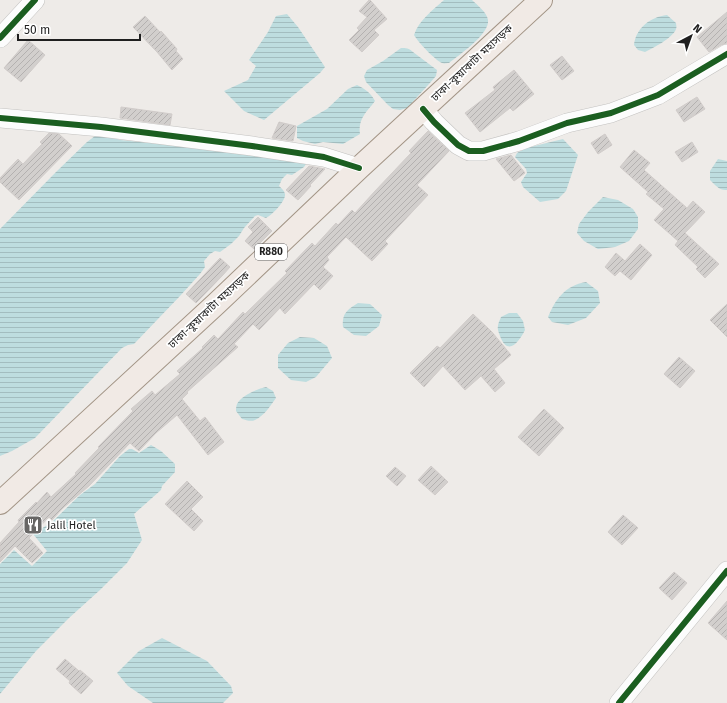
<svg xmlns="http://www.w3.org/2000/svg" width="727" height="703" font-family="'Fira Sans','Noto Sans Bengali',sans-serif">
  <defs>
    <pattern id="water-rules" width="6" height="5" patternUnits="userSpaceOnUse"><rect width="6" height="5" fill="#bedddf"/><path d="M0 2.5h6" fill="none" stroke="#a3bdbf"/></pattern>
    <pattern id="building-hatch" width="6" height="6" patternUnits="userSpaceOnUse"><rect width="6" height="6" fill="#d2cfcd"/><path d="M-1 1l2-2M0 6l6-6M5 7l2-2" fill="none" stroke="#b4b1b0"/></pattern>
  </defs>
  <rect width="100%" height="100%" fill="#eeebe8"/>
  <g fill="url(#water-rules)">
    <path d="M 444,0 L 472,0 C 477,5 487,12 488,20 C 490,34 459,55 449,63 C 446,63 445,64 442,63 C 435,60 418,42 414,35 C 419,20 433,10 444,0 Z"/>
    <polygon points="287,14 298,27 325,67 320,73 264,120 244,111 224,91 248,80 256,66 249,60 268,32 276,16"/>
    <path d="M 667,15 L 676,23 C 676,25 677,27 676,29 C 673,38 653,48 645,52 L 638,50 L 634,45 C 636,28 650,17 667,15 Z"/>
    <path d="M 401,48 C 406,48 409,48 413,52 L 437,70 L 436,76 L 429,84 L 407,108 L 400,110 L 393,109 L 388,105 L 366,82 L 364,76 L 367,70 L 383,61 Z"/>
    <path d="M 357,85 C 365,89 371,93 375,101 C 367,112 358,118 360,134 L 343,144 L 323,142 L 315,144 L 303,141 L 297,138 L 297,126 L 327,109 L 348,89 Z"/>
    <path d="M 106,135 L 120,140 L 290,157 L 302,161 L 306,164 L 304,167 L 292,175 L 287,174 L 282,179 L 279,186 C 281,188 284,190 285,194 C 286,201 272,215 266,218 L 258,215 L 255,216 L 244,228 L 239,236 L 231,244 L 220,252 L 215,251 L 210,254 L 204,261 L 205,267 L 200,274 L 180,296 L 134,344 L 128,345 L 122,348 L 35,438 L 12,451 L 0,456 L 0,229 L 56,172 L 87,142 L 95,136 Z"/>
    <polygon points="563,139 578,155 566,191 558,199 540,202 523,187 521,182 527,173 526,169 515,157 517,153 526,148"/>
    <path d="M 718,159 L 727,161 L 727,190 C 720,191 715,185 710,180 L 710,171 Z"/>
    <polygon points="603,197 618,200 633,209 638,217 638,229 629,241 615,247 598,249 584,241 577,233 579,224 588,212"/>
    <path d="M 586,282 L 598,291 L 600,303 L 586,318 L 568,325 L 552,322 L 548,317 C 556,298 565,286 586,282 Z"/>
    <path d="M 358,303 L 370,304 L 382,315 L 379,326 L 366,336 L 354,335 L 343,327 C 342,313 347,310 358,303 Z"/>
    <path d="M 509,313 L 517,313 L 523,321 L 525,330 C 519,342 508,357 500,336 C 499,333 497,329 498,326 C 498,323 500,320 501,317 Z"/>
    <polygon points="300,337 314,338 327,346 332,358 316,377 306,382 291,380 278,368 278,355 288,343"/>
    <path d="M 266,387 L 273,391 L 276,398 C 271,405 264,416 255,420 C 251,422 246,420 242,419 L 236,411 C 236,409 236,407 237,404 C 241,396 257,389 266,387 Z"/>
    <polygon points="151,445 161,451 175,464 175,472 162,486 161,490 134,514 142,540 127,563 100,590 69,618 36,651 0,694 0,564 14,550 32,566 47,551 33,534 52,522 80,495 95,484 120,456 129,449 132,449 139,453"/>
    <polygon points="162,638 207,661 231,686 233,693 223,703 153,703 128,686 117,673 139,651"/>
  </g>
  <g fill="url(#building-hatch)" stroke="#d1ccca">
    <polygon points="369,0 370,0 387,19 374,30 379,35 362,52 349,40 359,30 357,28 367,17 359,11"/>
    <polygon points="727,12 727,43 721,45 709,52 697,37"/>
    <polygon points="145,16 160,32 161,31 177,49 176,51 183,59 172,70 157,52 133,27"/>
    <polygon points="28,40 45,55 21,82 4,68"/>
    <polygon points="562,56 574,71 562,80 550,65"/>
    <polygon points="514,70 534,94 513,111 510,108 480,132 465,113 495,90 493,87"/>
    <polygon points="697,97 705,109 684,122 676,110"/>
    <polygon points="121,107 172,114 170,125 120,118"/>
    <polygon points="279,122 296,126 293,141 272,138"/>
    <polygon points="428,131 449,151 417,185 428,195 385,241 388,244 372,261 346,237 327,257 329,260 323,267 333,276 320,290 314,284 285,314 280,308 259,330 253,324 234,344 238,347 187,392 188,393 182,399 200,421 205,417 224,442 208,455 177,415 156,433 139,451 130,443 89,486 63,508 52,520 49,517 29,538 43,553 32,563 15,546 0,562 0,543 19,522 18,520 36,502 37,503 47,492 51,497 76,474 75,473 99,448 98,447 133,411 131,409 152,391 155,395 180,374 177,371 203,348 202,347 214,335 218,339 243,312 245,314 287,273 285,271 312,243 315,246 336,223 338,225 352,210 355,213 375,191 411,153 409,151"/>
    <polygon points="49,133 59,134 72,146 19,200 0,182 0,178 18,159 23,164 42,144 40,142"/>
    <polygon points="605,134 612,145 598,154 591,143"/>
    <polygon points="692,142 698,152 682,162 675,152"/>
    <polygon points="634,150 650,163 644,170 687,208 693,201 705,212 685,233 719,264 705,278 696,269 698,267 675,245 678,241 654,220 664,209 646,194 648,192 620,167"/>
    <polygon points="511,155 525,173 514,181 496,159"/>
    <polygon points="309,166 325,169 310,185 311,186 298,200 286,190"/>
    <polygon points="258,217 272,231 254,249 245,241 253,232 248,227"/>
    <polygon points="640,244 652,255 631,280 620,271 615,276 605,267 616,253 625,261"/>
    <polygon points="220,258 230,267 222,276 196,303 186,294"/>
    <polygon points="727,304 727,337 710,320"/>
    <polygon points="473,314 492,332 511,355 494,369 505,383 495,392 481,376 465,390 443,366 424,387 410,373 437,346 440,348"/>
    <polygon points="679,357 695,371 680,388 664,374"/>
    <polygon points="544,409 564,428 539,456 518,437"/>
    <polygon points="431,466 448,482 435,495 418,480"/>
    <polygon points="395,467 406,476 397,486 386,476"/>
    <polygon points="187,481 203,497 191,509 203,521 194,531 165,504"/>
    <polygon points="623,515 638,528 622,545 608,532"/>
    <polygon points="674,572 687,583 672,600 659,588"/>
    <polygon points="727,601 727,640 708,623"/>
    <polygon points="65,659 79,671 80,670 93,681 81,694 69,683 70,681 56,669"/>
  </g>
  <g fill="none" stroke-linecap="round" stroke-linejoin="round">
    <g stroke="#c3c2c0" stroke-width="20">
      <g id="minor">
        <polyline points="0,38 35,0"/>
        <polyline points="423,109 434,122 458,145 469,151 483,151 519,141 567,123 611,113 658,95 727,54"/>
        <polyline points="0,118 101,127 252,146 324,157 359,168"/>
        <polyline points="619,703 727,571"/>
      </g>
    </g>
    <g stroke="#a39586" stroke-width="24">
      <polyline id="major" points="0,503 216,304 359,168 541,0"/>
    </g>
    <use href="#minor" stroke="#fcfcfc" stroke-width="19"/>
    <use href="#major" stroke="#f1eae5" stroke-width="22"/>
    <g stroke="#fff" stroke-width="8">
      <g id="cycleway">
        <polyline points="0,38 35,0"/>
        <polyline points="423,109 434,122 458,145 469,151 483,151 519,141 567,123 611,113 658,95 727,54"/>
        <polyline points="0,118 101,127 252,146 324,157 359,168"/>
        <polyline points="619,703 727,571"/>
      </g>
    </g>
    <use href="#cycleway" stroke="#1b5e20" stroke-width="6"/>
  </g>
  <defs>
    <g id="restaurant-square" transform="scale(1)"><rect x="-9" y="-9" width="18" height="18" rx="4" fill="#676665" stroke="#fff"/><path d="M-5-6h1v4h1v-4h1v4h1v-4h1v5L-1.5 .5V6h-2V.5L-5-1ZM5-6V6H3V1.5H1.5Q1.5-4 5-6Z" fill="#fff"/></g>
  </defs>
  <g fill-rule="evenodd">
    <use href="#restaurant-square" x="33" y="525"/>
  </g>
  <g text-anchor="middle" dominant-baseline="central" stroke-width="3.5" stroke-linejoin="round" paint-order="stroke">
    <rect fill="#fff" stroke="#626262" stroke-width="1" x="255" y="244" width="32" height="16" rx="3"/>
    <g font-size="10" font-weight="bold" fill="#1f1f1f">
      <text x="271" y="252">R880</text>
    </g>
    <g font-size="11" fill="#1f1f1f" stroke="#fff">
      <text transform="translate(472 63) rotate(-43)">ঢাকা-কুয়াকাটা মহাসড়ক</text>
      <text transform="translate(209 310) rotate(-43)">ঢাকা-কুয়াকাটা মহাসড়ক</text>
    </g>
    <g font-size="11" fill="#1f1f1f" stroke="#fff" text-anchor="start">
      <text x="47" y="525">Jalil Hotel</text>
    </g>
  </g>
  <g transform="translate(691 36) rotate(41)" stroke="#ffffff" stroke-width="3" paint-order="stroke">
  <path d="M0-3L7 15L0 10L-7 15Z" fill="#1f1f1f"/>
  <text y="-6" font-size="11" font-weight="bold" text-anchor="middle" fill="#1f1f1f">N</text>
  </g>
  <path d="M18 34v6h122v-6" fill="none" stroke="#1f1f1f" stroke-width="2"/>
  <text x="24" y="34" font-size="12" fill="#1f1f1f" stroke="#ffffff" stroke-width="3" paint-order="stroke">50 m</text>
</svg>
